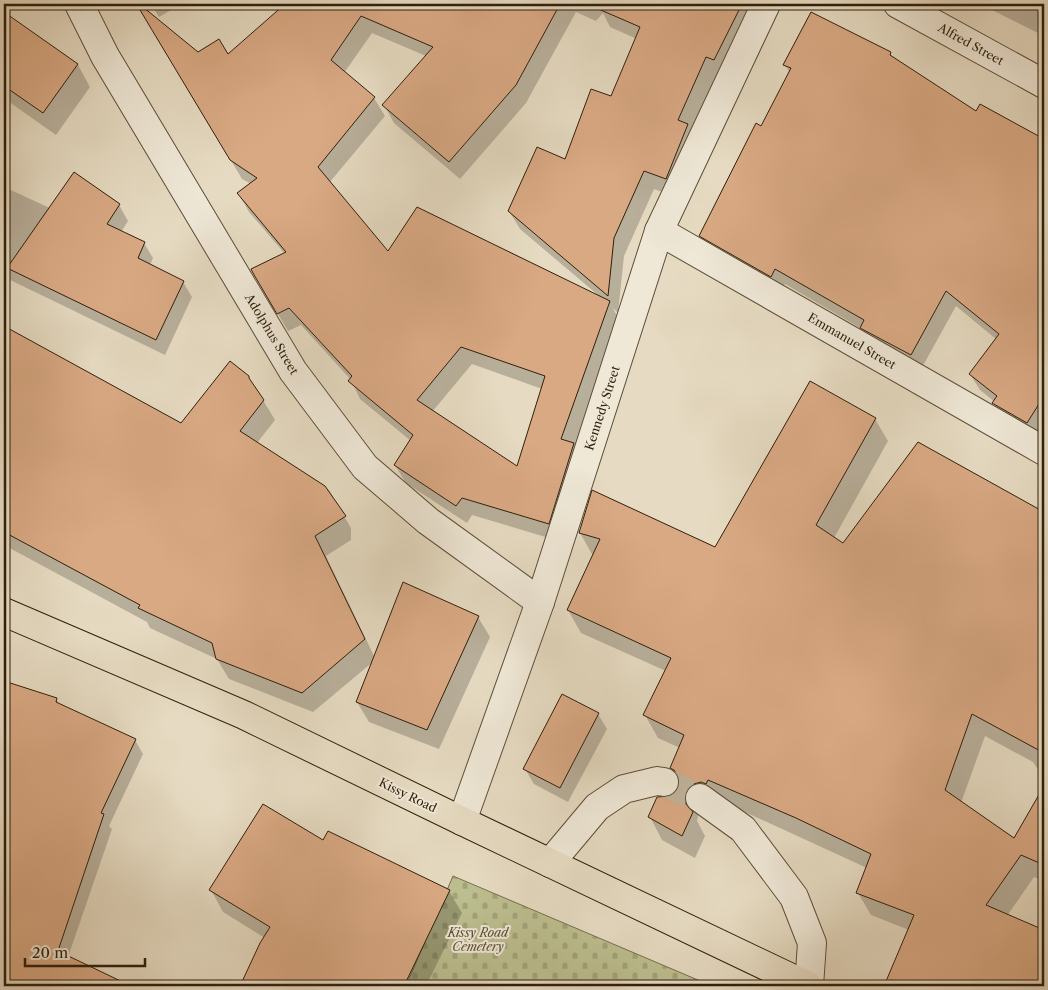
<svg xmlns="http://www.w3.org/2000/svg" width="1048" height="990" font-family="'Libre Caslon Text',serif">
  <defs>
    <pattern id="cemetery-stones" width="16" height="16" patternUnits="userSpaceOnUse" patternTransform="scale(1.25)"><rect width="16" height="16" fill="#bcbe8f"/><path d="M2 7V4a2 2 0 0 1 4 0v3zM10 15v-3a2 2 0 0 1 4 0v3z" fill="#a2a37a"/></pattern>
  </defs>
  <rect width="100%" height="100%" fill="#e6dbc2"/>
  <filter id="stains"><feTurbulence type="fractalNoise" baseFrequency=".004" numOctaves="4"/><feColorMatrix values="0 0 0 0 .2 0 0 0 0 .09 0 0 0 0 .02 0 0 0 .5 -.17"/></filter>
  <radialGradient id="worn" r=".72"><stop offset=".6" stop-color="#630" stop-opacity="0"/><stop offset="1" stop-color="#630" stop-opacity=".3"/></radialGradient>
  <polygon fill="url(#cemetery-stones)" stroke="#766e4d" points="453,876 712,986 406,986"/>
  <g fill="#0003" fill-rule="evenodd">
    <polygon points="151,4 181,4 159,17"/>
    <path d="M 281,4 L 448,4 L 496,25 L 501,4 L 761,4 L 724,77 L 717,74 L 691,132 L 676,197 L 654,189 L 624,256 L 618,313 L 613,308 L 619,320 L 575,447 L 584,463 L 559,541 L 472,515 L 467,523 L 406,483 L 395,465 L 411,441 L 360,399 L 351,380 L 301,325 L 288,331 L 254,273 L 285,254 L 249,212 L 239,194 L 251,184 L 242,179 L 152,28 L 198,53 L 230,61 L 283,7 ZM 576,12 L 596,21 L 603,13 L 610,27 L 637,39 L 612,97 L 566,161 L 509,211 L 520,229 L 598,295 L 388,253 L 329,183 L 385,116 L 374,98 L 344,73 L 372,33 L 426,56 L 384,105 L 394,123 L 460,179 L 526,103 ZM 472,364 L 542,389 L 518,468 L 432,412 Z"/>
    <polygon points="980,4 1044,4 1044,36"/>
    <polygon points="4,14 78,65 90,87 56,135 5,99 4,100"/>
    <polygon points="890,53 894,60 976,113 1044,149 1044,427 1037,439 1003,420 994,403 995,402 980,390 970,374 996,339 956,306 920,371 871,344 862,329 785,284 780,292 709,252 700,236 761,128 790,73 785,65"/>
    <polygon points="74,174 119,205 128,221 121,232 144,243 153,258 150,265 183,282 192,297 165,355 4,277 4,187 50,208"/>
    <polygon points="4,328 181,424 263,400 275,420 257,443 329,490 351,528 351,540 326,556 375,658 478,617 490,637 439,749 369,722 357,702 374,661 313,712 229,679 217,659 150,628 147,622 4,545"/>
    <polygon points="875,419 888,441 834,538 843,544 919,443 1044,514 1044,779 1033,762 985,736 961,803 1015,839 1044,788 1044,881 1034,877 1007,916 1044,931 1044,986 886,986 909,930 871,915 858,893 867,868 721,801 699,812 697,821 705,836 695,858 662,840 650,817 678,792 681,784 671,768 680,748 658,738 645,715 666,671 581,633 568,610 593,556 580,533 716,549"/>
    <polygon points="6,684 56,699 60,705 135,740 143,754 109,826 112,829 68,957 102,984 101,986 13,986 20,970 4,965 4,692"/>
    <polygon points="598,714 607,729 568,802 534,784 525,769"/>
    <polygon points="323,841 449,891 462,913 426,986 241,986 265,938 223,912 211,890"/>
  </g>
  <g fill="#d9a984" stroke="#2f1f0b" fill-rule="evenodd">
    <path d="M 285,4 L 560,4 L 516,85 L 449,162 L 382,105 L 433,47 L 361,16 L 331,60 L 375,97 L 318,167 L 388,251 L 417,207 L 610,301 L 561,439 L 574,443 L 549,524 L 462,498 L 456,506 L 394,465 L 413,435 L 348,381 L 352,376 L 289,308 L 277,314 L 253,273 L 251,269 L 286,252 L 237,193 L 257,178 L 230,160 L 140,10 L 143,7 L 198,52 L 219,39 L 228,54 ZM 461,347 L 545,376 L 517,466 L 417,400 Z"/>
    <polygon points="587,4 742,4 714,60 706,57 678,120 688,124 666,179 644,171 614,238 608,296 508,211 537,147 565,159 591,89 611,96 640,27"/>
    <polygon points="4,12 78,64 43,113 4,86"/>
    <polygon points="811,12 891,52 890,55 976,111 980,104 1044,139 1044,396 1027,423 992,403 997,396 969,374 999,334 946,291 911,355 860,328 864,320 775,269 771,277 699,236 756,123 761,126 791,68 783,65"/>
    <polygon points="74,172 120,204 107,224 145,242 138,258 184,281 156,340 7,268"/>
    <polygon points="4,326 181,423 230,361 249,376 249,378 264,400 240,431 325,486 346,516 315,536 365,639 302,693 216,659 212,643 138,608 140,605 4,532"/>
    <polygon points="810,381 876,418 816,525 843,543 918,442 1044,512 1044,753 972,714 945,790 1014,838 1044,786 1044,865 1021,855 986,905 1044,930 1044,986 884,986 914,915 856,893 871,854 796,818 708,780 706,784 701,782 694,784 687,789 685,796 686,804 693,812 682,836 648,817 657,797 670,796 677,791 679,784 678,776 674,770 670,768 684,735 643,715 671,658 567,610 600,539 579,533 592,490 715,547"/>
    <polygon points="403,582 479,616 427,730 356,702"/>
    <polygon points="4,681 57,698 56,702 136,739 101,813 104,814 58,951 131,986 4,986"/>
    <polygon points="562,694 599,713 560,788 523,769"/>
    <polygon points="263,804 323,840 328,831 450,890 404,986 240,986 260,943 270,927 209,890"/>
  </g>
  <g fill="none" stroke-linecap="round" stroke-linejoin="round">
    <polyline stroke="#c1b59d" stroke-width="28" stroke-dasharray="28 14" stroke-linecap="butt" points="664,782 700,798"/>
    <g stroke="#5d4e39" stroke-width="30">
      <g id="minor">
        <polyline points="79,4 105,56 293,371 365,467 428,521 540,602"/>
        <polyline points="898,4 1044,84"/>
        <polyline points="659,231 1044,451"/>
        <polyline points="700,798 743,829 794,897 812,943 809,986"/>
        <polyline points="462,821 540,602 659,231 766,4"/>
        <polyline points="550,863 597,807 624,789 657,781 664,782"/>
      </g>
    </g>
    <g stroke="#2f1f0b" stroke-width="30">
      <polyline id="major" points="4,612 244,715 462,821 808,986"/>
    </g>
    <use href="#minor" stroke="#efe8d7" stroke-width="28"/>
    <use href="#major" stroke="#e6dbc2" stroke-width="28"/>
  </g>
  <g text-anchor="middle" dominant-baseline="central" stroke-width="4" stroke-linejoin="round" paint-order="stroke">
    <g font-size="12" fill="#2f1f0b" stroke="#efe8d7">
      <text transform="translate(971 44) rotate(29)">Alfred Street</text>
      <text transform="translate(272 334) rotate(59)">Adolphus Street</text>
      <text transform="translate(852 341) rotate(30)">Emmanuel Street</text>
      <text transform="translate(602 408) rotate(-72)">Kennedy Street</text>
      <text transform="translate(408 795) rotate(26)">Kissy Road</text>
    </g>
    <g font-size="12" font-style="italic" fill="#594f33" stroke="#efe8d7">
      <text x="478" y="932">Kissy Road<tspan x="478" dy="14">Cemetery</tspan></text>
    </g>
  </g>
  <rect width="1048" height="990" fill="none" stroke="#e6dbc2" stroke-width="20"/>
  <rect x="5" y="5" width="1038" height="980" fill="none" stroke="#2f1f0b" stroke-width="2.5"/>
  <rect x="10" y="10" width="1028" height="970" fill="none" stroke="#2f1f0b"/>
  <path d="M25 958v8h120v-8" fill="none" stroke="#2f1f0b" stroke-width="2.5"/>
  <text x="32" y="958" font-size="15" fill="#2f1f0b" stroke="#efe8d7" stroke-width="4" paint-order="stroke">20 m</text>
  <rect width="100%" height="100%" filter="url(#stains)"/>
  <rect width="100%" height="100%" fill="url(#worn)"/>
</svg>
